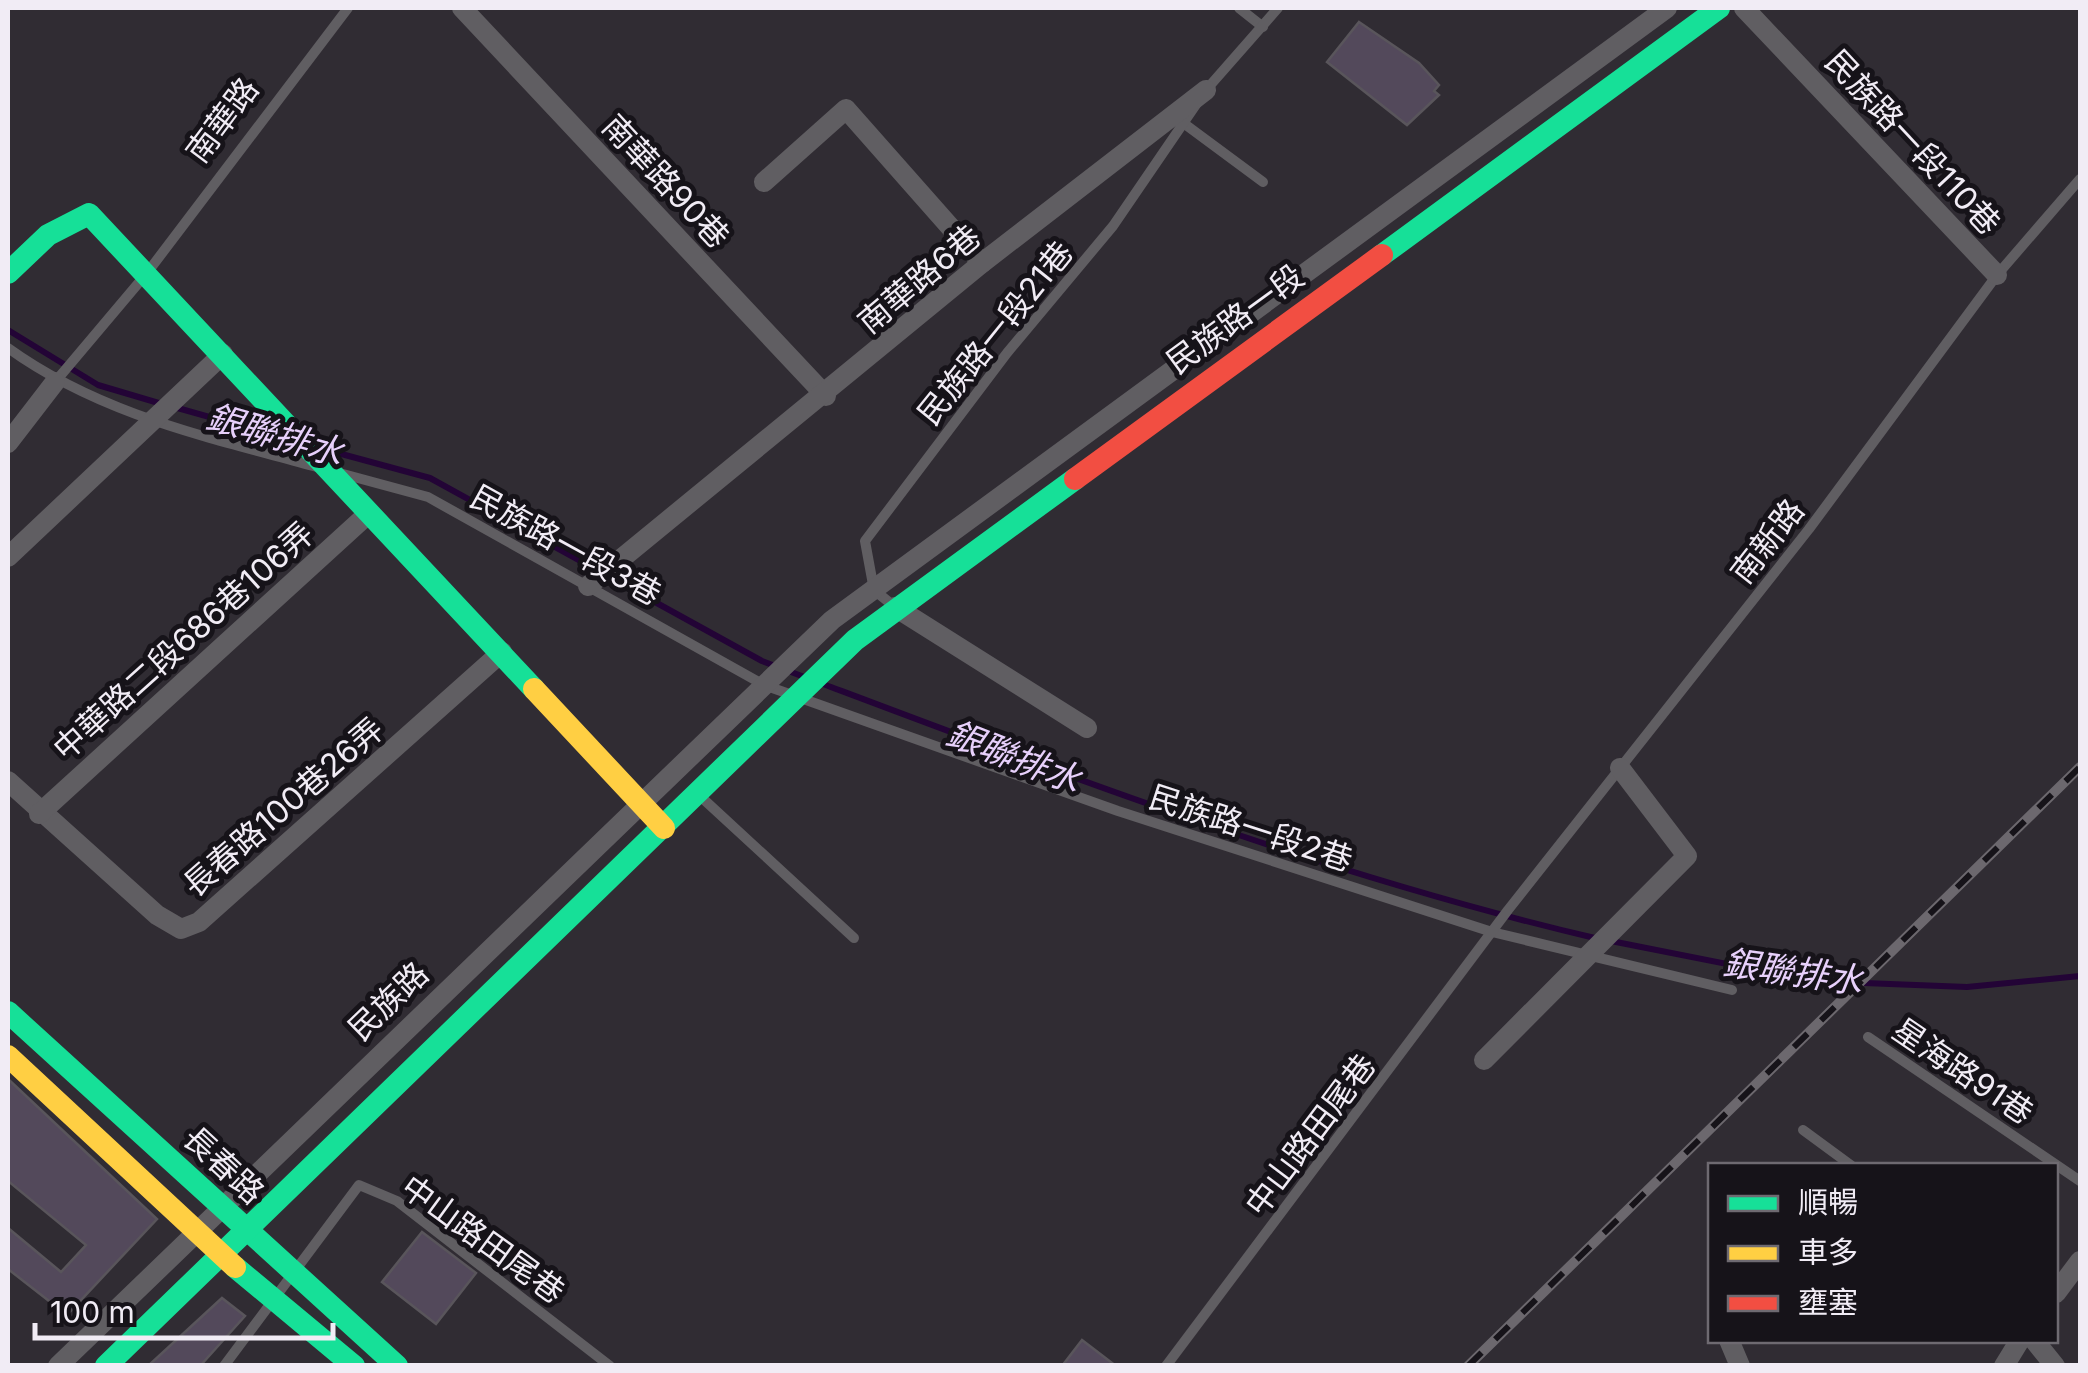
<svg xmlns="http://www.w3.org/2000/svg" width="2088" height="1373" font-family="Inter,'Noto Sans TC',sans-serif">
  <rect width="100%" height="100%" fill="#302c33"/>
  <g fill="none" stroke-linecap="round" stroke-linejoin="round">
    <g stroke="#230436" stroke-width="6">
      <polyline points="8,330 98,385 162,404"/>
      <polyline points="174,407 287,439"/>
      <polyline points="323,449 430,478 762,661 807,678"/>
      <path d="M 823,684 C 1078,780 1333,877 1599,939"/>
      <polyline points="1611,941 1813,981 1967,987 2080,976"/>
    </g>
  </g>
  <g fill="#53495b" stroke="#59555b" stroke-width="2.5">
    <polygon points="1359,22 1419,63 1439,85 1434,91 1439,95 1407,125 1327,62"/>
    <polygon points="8,1079 157,1219 67,1315 8,1269 8,1228 61,1272 86,1245 8,1181"/>
    <polygon points="422,1232 476,1273 436,1324 382,1282"/>
    <polygon points="222,1298 245,1316 200,1366 148,1366"/>
    <polygon points="1082,1340 1116,1366 1062,1366"/>
  </g>
  <g fill="none" stroke-linecap="round" stroke-linejoin="round">
    <g stroke="#605e62" stroke-width="10">
      <polyline points="1239,8 1263,27"/>
      <polyline points="1186,125 1263,182"/>
      <path d="M 8,348 C 101,415 208,437 317,467"/>
      <polyline points="55,382 147,273 348,8"/>
      <polyline points="343,474 428,497 764,685 1118,811 1492,932 1732,990"/>
      <polyline points="895,607 874,590 865,541 1007,353 1113,226 1206,90 1278,8"/>
      <polyline points="700,796 854,938"/>
      <polyline points="1868,1037 2080,1181"/>
      <polyline points="1803,1130 1852,1166"/>
      <polyline points="224,1366 359,1185 397,1201 610,1366"/>
      <polyline points="1166,1366 1508,910 1809,529 1997,275 2080,179"/>
    </g>
    <g stroke="#605e62" stroke-width="20">
      <polyline points="462,8 826,396"/>
      <polyline points="1744,8 1997,275"/>
      <polyline points="764,182 846,109 982,263"/>
      <polyline points="8,443 55,382"/>
      <polyline points="8,557 223,354"/>
      <polyline points="588,586 982,263 1206,90"/>
      <polyline points="895,607 1087,728"/>
      <polyline points="8,781 157,915 181,929 199,922 502,652"/>
      <polyline points="39,814 369,513"/>
      <polyline points="1484,1060 1687,856 1620,768"/>
      <polyline points="2056,1293 2080,1261"/>
      <polyline points="1729,1340 1740,1366"/>
      <polyline points="2034,1340 2055,1366"/>
      <polyline points="58,1366 832,620 1667,8"/>
      <polyline points="2004,1366 2020,1340"/>
    </g>
    <g stroke="#16e098" stroke-width="22">
      <polyline points="1382,255 1719,8"/>
      <polyline points="8,273 48,235 89,214 534,689"/>
      <polyline points="8,1012 397,1366"/>
      <polyline points="235,1267 354,1366"/>
      <polyline points="106,1366 855,640 1075,479"/>
    </g>
    <g stroke="#ffcf43" stroke-width="22">
      <polyline points="534,689 664,828"/>
      <polyline points="8,1056 235,1267"/>
    </g>
    <polyline stroke="#f24e42" stroke-width="22" points="1075,479 1382,255"/>
    <g stroke="#6c686e" stroke-width="10">
      <polyline id="rail" points="1468,1366 2080,767"/>
    </g>
    <use href="#rail" stroke="#161319" stroke-width="6" stroke-dasharray="19" stroke-linecap="butt"/>
  </g>
  <g text-anchor="middle" dominant-baseline="central" stroke-width="10" stroke-linejoin="round" paint-order="stroke">
    <g font-size="32" fill="#f1ecf5" stroke="#161319">
      <text transform="translate(222 120) rotate(-53)">南華路</text>
      <text transform="translate(1913 142) rotate(47)">民族路一段110巷</text>
      <text transform="translate(666 181) rotate(47)">南華路90巷</text>
      <text transform="translate(919 279) rotate(-40)">南華路6巷</text>
      <text transform="translate(1235 319) rotate(-36)">民族路一段</text>
      <text transform="translate(995 333) rotate(-51)">民族路一段21巷</text>
      <text transform="translate(1767 541) rotate(-52)">南新路</text>
      <text transform="translate(566 545) rotate(29)">民族路一段3巷</text>
      <text transform="translate(183 641) rotate(-42)">中華路二段686巷106弄</text>
      <text transform="translate(283 807) rotate(-41)">長春路100巷26弄</text>
      <text transform="translate(1251 828) rotate(18)">民族路一段2巷</text>
      <text transform="translate(388 1001) rotate(-44)">民族路</text>
      <text transform="translate(1963 1071) rotate(34)">星海路91巷</text>
      <text transform="translate(1310 1135) rotate(-53)">中山路田尾巷</text>
      <text transform="translate(224 1165) rotate(43)">長春路</text>
      <text transform="translate(483 1239) rotate(36)">中山路田尾巷</text>
    </g>
    <g font-size="35" font-style="italic" fill="#e7d0fb" stroke="#161319">
      <text transform="translate(275 434) rotate(16)">銀聯排水</text>
      <text transform="translate(1014 756) rotate(21)">銀聯排水</text>
      <text transform="translate(1793 971) rotate(8)">銀聯排水</text>
    </g>
  </g>
  <rect width="2088" height="1373" fill="none" stroke="#f1ecf5" stroke-width="20"/>
  <rect x="1708" y="1163" width="350" height="180" fill="#161319" stroke="#6e6a71" stroke-width="2.5"/>
  <rect x="1728" y="1196" width="50" height="15" fill="#16e098" stroke="#6e6a71" stroke-width="2.5"/>
  <text x="1798" y="1213" font-size="30" fill="#f1ecf5">順暢</text>
  <rect x="1728" y="1246" width="50" height="15" fill="#ffcf43" stroke="#6e6a71" stroke-width="2.5"/>
  <text x="1798" y="1263" font-size="30" fill="#f1ecf5">車多</text>
  <rect x="1728" y="1296" width="50" height="15" fill="#f24e42" stroke="#6e6a71" stroke-width="2.5"/>
  <text x="1798" y="1313" font-size="30" fill="#f1ecf5">壅塞</text>
  <path d="M35 1323v15h298v-15" fill="none" stroke="#f1ecf5" stroke-width="5"/>
  <text x="50" y="1323" font-size="30" fill="#f1ecf5" stroke="#161319" stroke-width="8" paint-order="stroke">100 m</text>
</svg>
